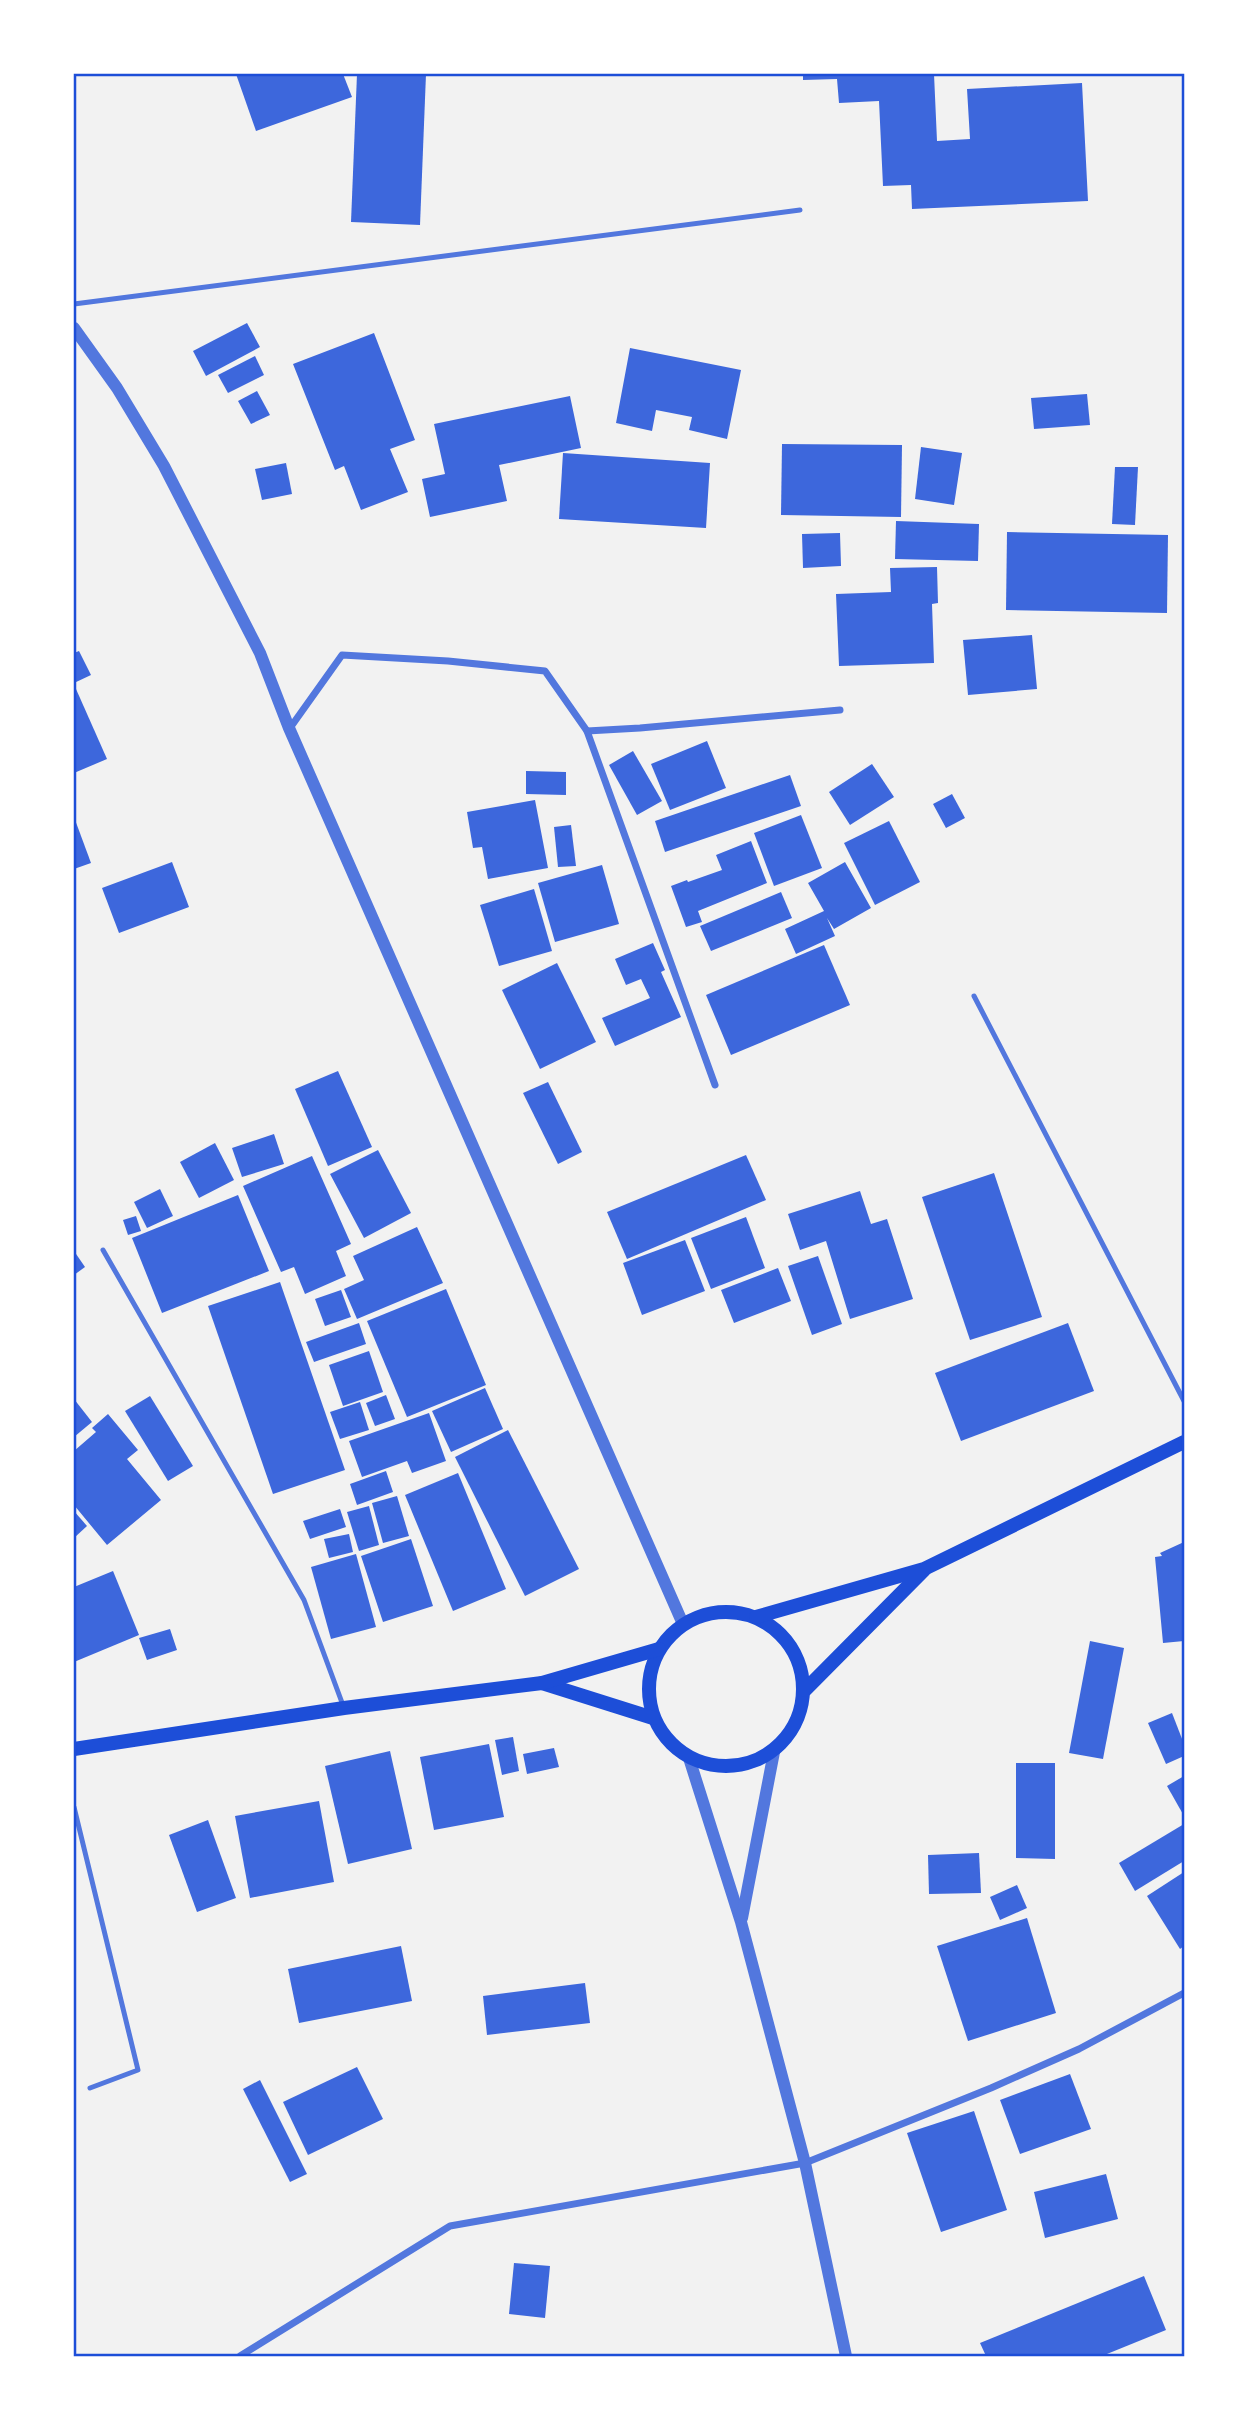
<svg xmlns="http://www.w3.org/2000/svg" width="1258" height="2430" font-family="Barlow,sans-serif">
  <rect width="100%" height="100%" fill="#f2f2f2"/>
  <g fill="#3d67dc">
    <polygon points="236,74 343,74 352,97 256,131"/>
    <polygon points="357,74 426,74 420,225 351,222"/>
    <polygon points="803,74 934,74 937,141 970,139 967,89 1082,83 1088,201 912,209 911,185 883,186 879,101 839,103 837,79 803,80"/>
    <polygon points="247,323 260,347 206,376 193,351"/>
    <polygon points="374,333 415,440 390,449 408,492 361,510 344,466 335,470 293,364"/>
    <polygon points="630,348 741,370 727,439 689,430 692,417 656,410 652,431 616,423"/>
    <polygon points="255,356 264,375 228,393 218,375"/>
    <polygon points="257,391 270,415 251,424 238,401"/>
    <polygon points="1087,394 1090,425 1034,429 1031,398"/>
    <polygon points="570,396 581,448 499,465 507,501 430,517 422,479 445,474 434,424"/>
    <polygon points="782,444 902,445 901,517 781,515"/>
    <polygon points="921,447 962,453 954,505 915,499"/>
    <polygon points="563,453 710,463 706,528 559,519"/>
    <polygon points="286,463 292,494 262,500 255,469"/>
    <polygon points="1115,467 1138,467 1135,525 1112,524"/>
    <polygon points="896,521 979,524 978,561 895,559"/>
    <polygon points="1007,532 1168,535 1167,613 1006,610"/>
    <polygon points="840,533 841,566 803,568 802,534"/>
    <polygon points="937,567 938,603 932,604 934,663 839,666 836,594 891,592 890,568"/>
    <polygon points="1032,635 1037,689 968,695 963,640"/>
    <polygon points="79,651 91,675 74,683 74,653"/>
    <polygon points="76,689 107,759 74,773 74,690"/>
    <polygon points="707,741 726,788 670,810 651,764"/>
    <polygon points="633,751 662,801 637,815 609,765"/>
    <polygon points="872,764 894,797 850,825 829,792"/>
    <polygon points="526,771 566,772 566,795 526,794"/>
    <polygon points="790,775 801,806 665,852 655,821"/>
    <polygon points="952,794 965,818 946,828 933,804"/>
    <polygon points="535,800 548,868 488,879 482,847 473,848 467,812"/>
    <polygon points="801,815 822,868 774,886 754,833"/>
    <polygon points="74,817 91,863 74,869"/>
    <polygon points="889,821 920,882 875,905 844,843"/>
    <polygon points="571,825 576,866 558,867 554,827"/>
    <polygon points="751,841 767,883 698,911 702,922 686,927 671,886 687,880 688,882 722,870 716,855"/>
    <polygon points="172,862 189,907 119,933 102,888"/>
    <polygon points="845,862 871,908 834,929 827,918 835,936 796,954 785,929 824,911 808,883"/>
    <polygon points="602,865 619,924 555,942 538,883"/>
    <polygon points="534,889 552,951 499,966 480,905"/>
    <polygon points="781,892 792,918 711,951 700,926"/>
    <polygon points="653,943 665,970 661,972 681,1017 615,1046 602,1018 650,998 641,979 626,985 615,959"/>
    <polygon points="824,945 850,1005 731,1055 706,995"/>
    <polygon points="557,963 596,1042 540,1069 502,990"/>
    <polygon points="338,1071 372,1147 328,1166 295,1089"/>
    <polygon points="548,1082 582,1152 558,1164 523,1093"/>
    <polygon points="274,1134 284,1164 242,1177 232,1148"/>
    <polygon points="215,1143 234,1180 199,1198 180,1162"/>
    <polygon points="378,1150 411,1213 364,1238 330,1174"/>
    <polygon points="746,1155 766,1200 627,1259 607,1212"/>
    <polygon points="312,1156 351,1244 336,1251 346,1276 305,1294 294,1267 281,1272 243,1186"/>
    <polygon points="994,1173 1042,1317 970,1340 922,1197"/>
    <polygon points="160,1189 173,1216 147,1228 134,1202"/>
    <polygon points="860,1191 871,1224 887,1219 913,1299 850,1319 826,1241 800,1250 788,1214"/>
    <polygon points="238,1195 269,1271 162,1313 132,1238"/>
    <polygon points="136,1216 141,1231 128,1235 123,1220"/>
    <polygon points="746,1217 765,1268 711,1289 691,1238"/>
    <polygon points="417,1227 443,1283 357,1319 344,1289 364,1280 353,1256"/>
    <polygon points="685,1240 705,1291 642,1315 623,1263"/>
    <polygon points="74,1251 85,1267 74,1275"/>
    <polygon points="818,1256 842,1324 812,1335 788,1266"/>
    <polygon points="778,1268 791,1301 734,1323 721,1290"/>
    <polygon points="280,1282 345,1470 273,1494 208,1306"/>
    <polygon points="446,1289 486,1385 407,1417 367,1321"/>
    <polygon points="341,1290 351,1317 325,1326 315,1299"/>
    <polygon points="359,1323 366,1344 314,1362 306,1342"/>
    <polygon points="1068,1323 1094,1391 961,1441 935,1373"/>
    <polygon points="369,1351 383,1392 343,1406 329,1365"/>
    <polygon points="485,1388 503,1429 451,1452 432,1411"/>
    <polygon points="386,1395 395,1419 375,1426 366,1403"/>
    <polygon points="150,1396 193,1466 168,1481 125,1411"/>
    <polygon points="74,1399 92,1422 74,1437"/>
    <polygon points="360,1402 369,1430 340,1439 330,1412"/>
    <polygon points="429,1413 446,1461 412,1473 407,1461 362,1477 349,1441"/>
    <polygon points="108,1414 138,1450 127,1459 161,1500 107,1545 74,1505 74,1451 96,1432 92,1428"/>
    <polygon points="508,1430 579,1569 525,1596 455,1457"/>
    <polygon points="386,1471 393,1492 357,1505 350,1484"/>
    <polygon points="458,1473 506,1589 453,1611 405,1495"/>
    <polygon points="397,1496 409,1536 383,1543 372,1503"/>
    <polygon points="369,1506 379,1545 359,1551 347,1512"/>
    <polygon points="340,1509 346,1527 310,1539 303,1521"/>
    <polygon points="74,1511 87,1526 74,1538"/>
    <polygon points="349,1534 353,1552 329,1558 324,1539"/>
    <polygon points="411,1539 433,1606 383,1622 361,1556"/>
    <polygon points="1184,1542 1184,1641 1163,1643 1155,1557 1162,1556 1160,1553"/>
    <polygon points="356,1554 376,1627 331,1639 311,1567"/>
    <polygon points="113,1571 139,1635 74,1662 74,1587"/>
    <polygon points="170,1629 177,1650 147,1660 139,1638"/>
    <polygon points="1090,1641 1124,1648 1103,1759 1069,1753"/>
    <polygon points="1172,1713 1184,1744 1184,1756 1166,1764 1148,1723"/>
    <polygon points="513,1737 519,1771 502,1775 495,1740"/>
    <polygon points="489,1744 504,1817 434,1830 420,1757"/>
    <polygon points="554,1748 559,1767 527,1774 523,1754"/>
    <polygon points="390,1751 412,1849 348,1864 325,1766"/>
    <polygon points="1016,1763 1055,1763 1055,1859 1016,1858"/>
    <polygon points="1184,1776 1184,1816 1167,1786"/>
    <polygon points="319,1801 334,1882 250,1898 235,1816"/>
    <polygon points="208,1820 236,1898 197,1912 169,1835"/>
    <polygon points="1184,1824 1184,1861 1135,1891 1119,1863"/>
    <polygon points="979,1853 981,1893 929,1894 928,1855"/>
    <polygon points="1184,1872 1184,1946 1180,1949 1147,1896"/>
    <polygon points="1017,1885 1027,1908 1000,1920 990,1897"/>
    <polygon points="1027,1918 1056,2013 968,2041 937,1946"/>
    <polygon points="401,1946 412,2001 299,2023 288,1969"/>
    <polygon points="585,1983 590,2023 487,2035 483,1996"/>
    <polygon points="357,2067 383,2119 308,2155 283,2102"/>
    <polygon points="1070,2074 1091,2129 1020,2154 1000,2100"/>
    <polygon points="260,2080 307,2174 290,2182 243,2089"/>
    <polygon points="974,2111 1007,2210 941,2232 907,2133"/>
    <polygon points="1106,2174 1118,2219 1045,2238 1034,2192"/>
    <polygon points="514,2263 550,2266 545,2318 509,2314"/>
    <polygon points="1144,2276 1166,2330 1102,2356 986,2356 980,2343"/>
  </g>
  <g fill="none" stroke-linecap="round" stroke-linejoin="round">
    <g stroke="#5277de" stroke-width="5">
      <polyline points="74,304 800,210"/>
      <polyline points="974,996 1184,1401"/>
      <polyline points="103,1250 304,1600 344,1708"/>
      <polyline points="74,1807 138,2070 90,2088"/>
    </g>
    <g stroke="#5277de" stroke-width="7">
      <polyline points="290,728 342,655 448,661 545,671 587,731 640,728 840,710"/>
      <polyline points="587,731 715,1085"/>
      <polyline points="240,2356 450,2226 805,2163 991,2088 1079,2049 1184,1993"/>
    </g>
    <g stroke="#5277de" stroke-width="12">
      <polyline points="74,328 117,388 164,466 260,653 289,728 683,1624"/>
      <polyline points="689,1758 741,1922 805,2163 846,2356"/>
      <polyline points="742,1918 774,1752"/>
    </g>
    <g stroke="#1d4ed8" stroke-width="14">
      <circle cx="726" cy="1689" r="77"/>
      <polyline points="756,1617 924,1569 1184,1442"/>
      <polyline points="542,1683 653,1718"/>
      <polyline points="805,1690 924,1570"/>
      <polyline points="74,1749 344,1708 542,1683 659,1649"/>
    </g>
  </g>
  <rect width="1258" height="2430" fill="none" stroke="#ffffff" stroke-width="150"/>
  <rect x="75" y="75" width="1108" height="2280" fill="none" stroke="#1d4ed8" stroke-width="2.5"/>
</svg>
